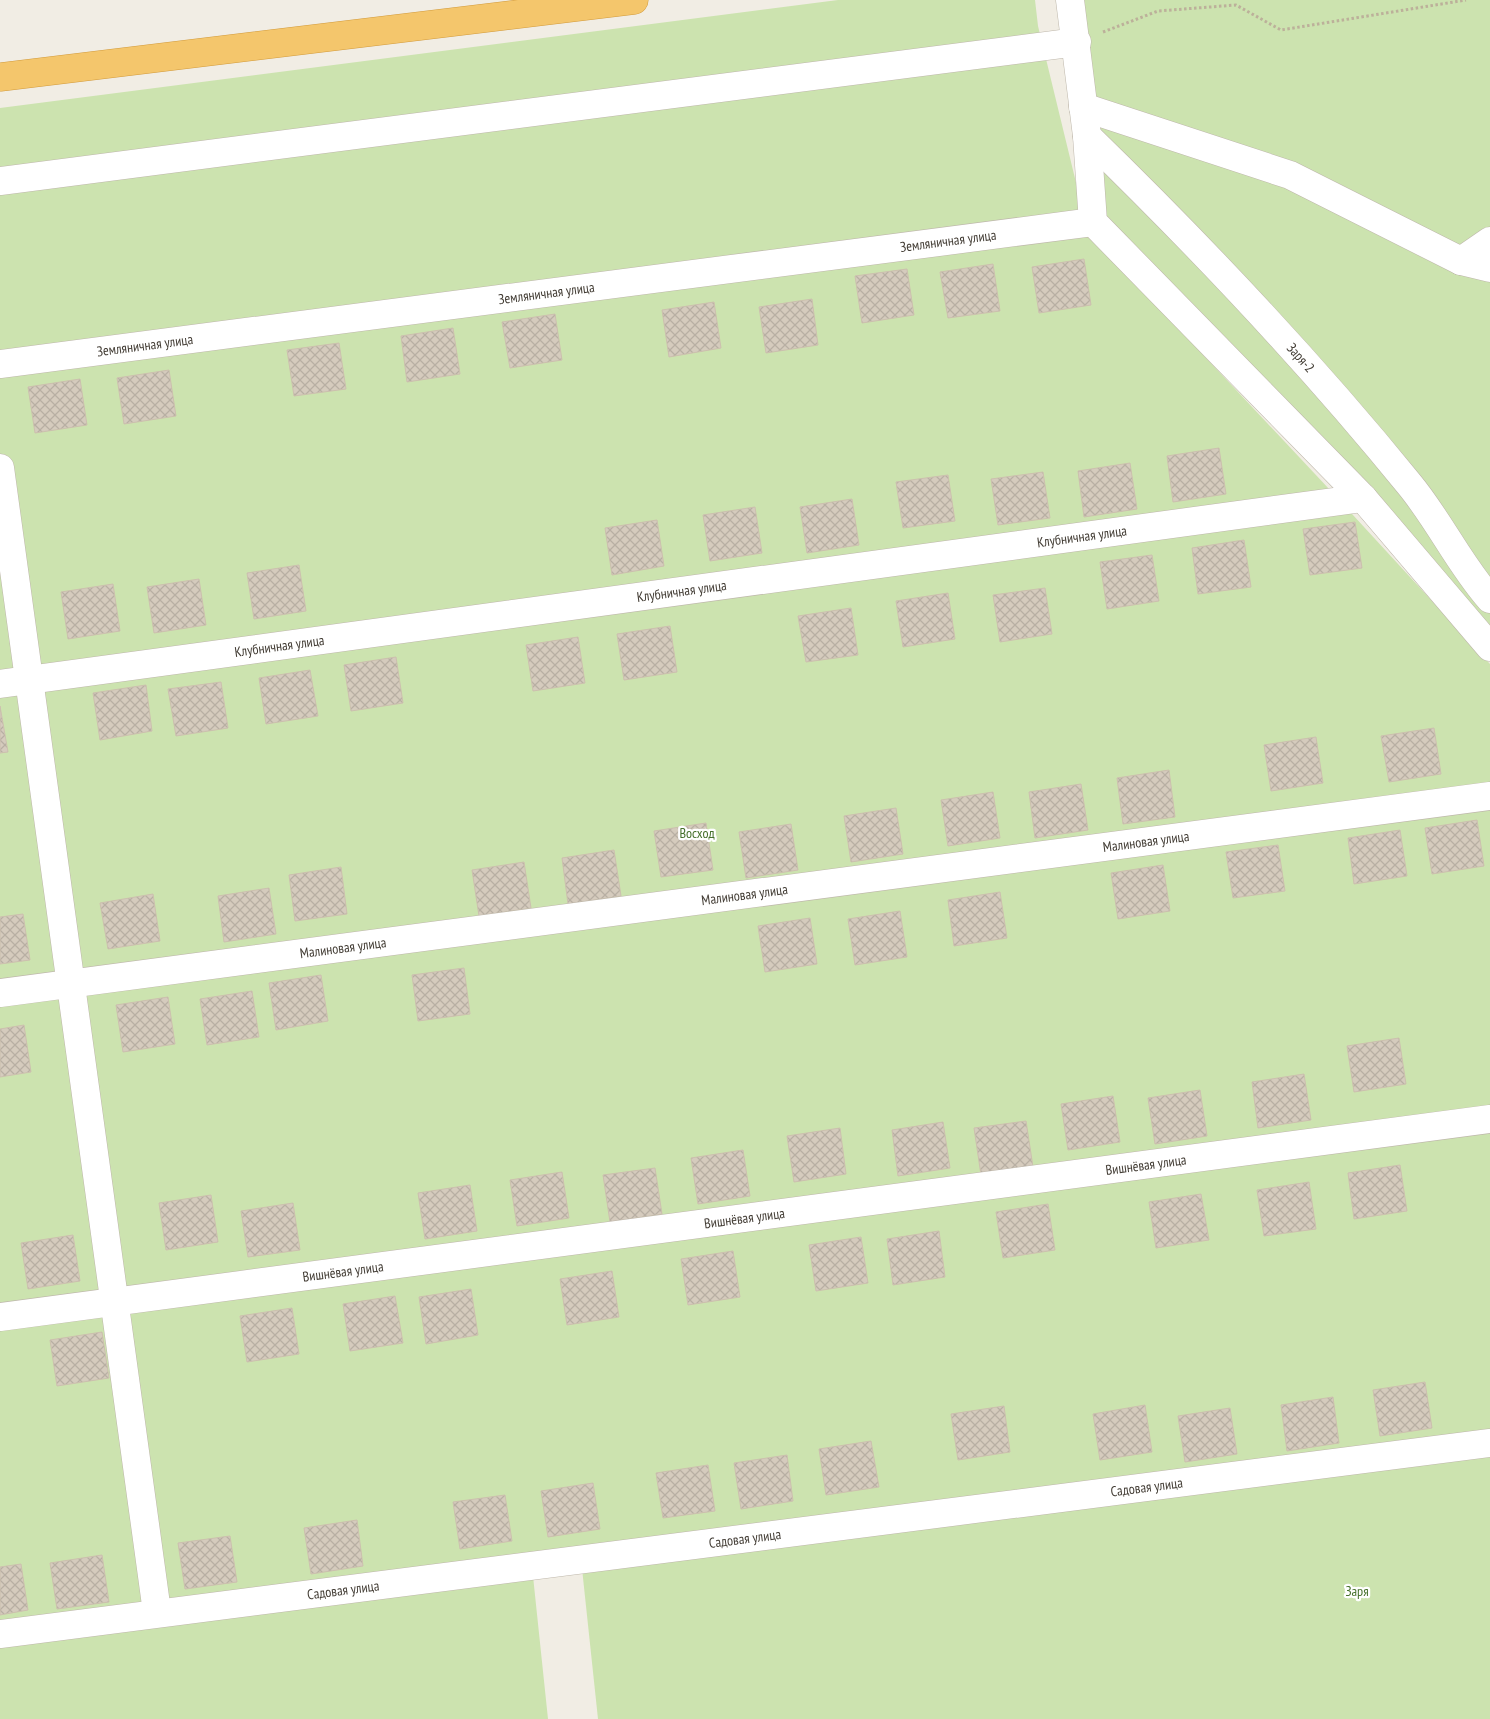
<svg xmlns="http://www.w3.org/2000/svg" width="1490" height="1719" font-family="'PT Sans Narrow',sans-serif">
  <defs>
    <pattern id="building-cross-hatch" width="8" height="8" patternUnits="userSpaceOnUse" patternTransform="scale(1.25)"><rect width="8" height="8" fill="#d5cbbd"/><path d="M0 0l8 8M0 8l8-8" fill="none" stroke="#b8afa3"/></pattern>
  </defs>
  <rect width="100%" height="100%" fill="#f1ede4"/>
  <g fill="#cce3af">
    <polygon points="838,0 1035,0 1038,26 1088,232 1330,490 1490,664 1490,1432 531,1557 548,1719 0,1719 0,108"/>
    <polygon points="1067,0 1490,0 1490,658 1094,222"/>
    <polygon points="1490,1446 1490,1719 598,1719 581,1559"/>
  </g>
  <g fill="url(#building-cross-hatch)" stroke="#ccc0ae">
    <polygon points="1084,259 1091,305 1039,313 1032,267"/>
    <polygon points="993,264 1000,311 948,318 940,272"/>
    <polygon points="907,269 914,315 862,323 855,276"/>
    <polygon points="812,299 818,345 766,353 759,307"/>
    <polygon points="714,302 721,348 669,357 662,310"/>
    <polygon points="555,314 562,360 510,368 502,322"/>
    <polygon points="453,328 460,374 407,382 401,336"/>
    <polygon points="339,343 346,389 294,396 287,350"/>
    <polygon points="169,370 176,416 124,424 117,378"/>
    <polygon points="80,379 87,425 35,433 28,387"/>
    <polygon points="1219,448 1226,494 1173,502 1167,456"/>
    <polygon points="1130,463 1137,509 1084,517 1078,471"/>
    <polygon points="1043,472 1050,518 998,525 991,479"/>
    <polygon points="948,475 955,521 903,528 896,482"/>
    <polygon points="852,499 859,545 807,553 800,507"/>
    <polygon points="755,507 762,553 710,561 703,515"/>
    <polygon points="657,520 664,566 612,575 605,528"/>
    <polygon points="1355,522 1362,568 1310,575 1303,529"/>
    <polygon points="1244,540 1251,587 1198,594 1192,548"/>
    <polygon points="1152,555 1159,601 1107,609 1100,562"/>
    <polygon points="299,565 306,611 254,619 247,573"/>
    <polygon points="199,579 206,625 154,633 147,587"/>
    <polygon points="113,584 120,631 68,639 61,592"/>
    <polygon points="1045,588 1052,634 1000,642 993,595"/>
    <polygon points="948,593 955,639 903,647 896,601"/>
    <polygon points="851,608 858,655 806,662 798,616"/>
    <polygon points="670,626 677,672 624,680 617,634"/>
    <polygon points="578,637 585,683 533,691 526,645"/>
    <polygon points="396,657 403,703 351,711 344,665"/>
    <polygon points="310,670 318,716 266,724 259,678"/>
    <polygon points="221,682 228,728 176,736 168,689"/>
    <polygon points="146,685 152,731 100,740 93,693"/>
    <polygon points="0,706 8,752 0,753"/>
    <polygon points="1434,728 1441,774 1389,782 1381,736"/>
    <polygon points="1316,737 1323,783 1271,791 1264,745"/>
    <polygon points="1169,770 1175,817 1123,824 1117,778"/>
    <polygon points="1081,784 1088,830 1035,838 1029,792"/>
    <polygon points="993,792 1000,838 948,846 941,800"/>
    <polygon points="896,808 903,854 851,862 844,816"/>
    <polygon points="1477,820 1484,866 1432,874 1425,828"/>
    <polygon points="706,823 713,870 661,877 654,831"/>
    <polygon points="791,824 798,870 746,878 739,832"/>
    <polygon points="1400,830 1407,876 1354,884 1348,838"/>
    <polygon points="1278,845 1285,891 1233,898 1226,852"/>
    <polygon points="614,850 621,896 568,904 562,858"/>
    <polygon points="524,862 531,908 479,916 472,870"/>
    <polygon points="1163,865 1170,911 1118,919 1111,873"/>
    <polygon points="341,867 347,914 295,921 289,875"/>
    <polygon points="269,888 276,934 224,942 218,896"/>
    <polygon points="1000,892 1007,938 954,946 948,900"/>
    <polygon points="153,894 160,941 108,949 100,903"/>
    <polygon points="900,911 907,957 855,965 848,919"/>
    <polygon points="23,914 30,960 0,964 0,917"/>
    <polygon points="810,918 817,964 765,972 758,926"/>
    <polygon points="464,968 470,1014 418,1021 412,975"/>
    <polygon points="321,975 328,1021 276,1030 269,983"/>
    <polygon points="252,991 259,1037 207,1045 200,999"/>
    <polygon points="168,997 175,1044 123,1052 116,1005"/>
    <polygon points="24,1025 31,1072 0,1077 0,1029"/>
    <polygon points="1399,1038 1406,1084 1354,1092 1347,1046"/>
    <polygon points="1304,1074 1311,1120 1258,1128 1252,1082"/>
    <polygon points="1200,1090 1207,1136 1155,1144 1148,1098"/>
    <polygon points="1113,1096 1120,1142 1068,1150 1061,1104"/>
    <polygon points="1026,1121 1033,1167 981,1175 974,1128"/>
    <polygon points="943,1122 950,1168 898,1176 892,1130"/>
    <polygon points="840,1128 846,1174 794,1182 787,1136"/>
    <polygon points="743,1150 750,1196 698,1204 691,1158"/>
    <polygon points="1400,1165 1407,1211 1354,1219 1348,1173"/>
    <polygon points="655,1168 662,1214 610,1222 603,1175"/>
    <polygon points="562,1172 569,1218 517,1226 510,1180"/>
    <polygon points="1309,1182 1316,1229 1264,1236 1257,1190"/>
    <polygon points="470,1185 477,1231 425,1239 418,1193"/>
    <polygon points="1201,1194 1209,1240 1156,1248 1149,1202"/>
    <polygon points="211,1195 218,1242 166,1250 159,1203"/>
    <polygon points="293,1203 300,1250 248,1257 241,1211"/>
    <polygon points="1048,1204 1055,1250 1003,1258 996,1212"/>
    <polygon points="939,1231 945,1277 893,1285 887,1239"/>
    <polygon points="73,1235 80,1281 28,1289 21,1243"/>
    <polygon points="861,1237 868,1283 816,1291 809,1245"/>
    <polygon points="733,1251 740,1297 688,1305 681,1259"/>
    <polygon points="612,1271 619,1317 567,1325 560,1279"/>
    <polygon points="471,1289 478,1335 426,1344 419,1297"/>
    <polygon points="395,1296 403,1343 350,1351 343,1304"/>
    <polygon points="292,1308 299,1354 247,1362 240,1316"/>
    <polygon points="102,1332 109,1378 57,1386 50,1340"/>
    <polygon points="1425,1382 1432,1428 1380,1436 1373,1390"/>
    <polygon points="1333,1397 1339,1443 1287,1451 1281,1405"/>
    <polygon points="1145,1405 1152,1452 1100,1460 1093,1414"/>
    <polygon points="1004,1406 1010,1452 958,1460 951,1414"/>
    <polygon points="1230,1408 1237,1454 1185,1462 1178,1416"/>
    <polygon points="871,1441 879,1487 826,1495 819,1449"/>
    <polygon points="787,1455 793,1501 741,1509 734,1463"/>
    <polygon points="708,1465 715,1511 663,1518 656,1473"/>
    <polygon points="593,1483 600,1529 548,1537 541,1491"/>
    <polygon points="505,1495 512,1541 460,1549 453,1502"/>
    <polygon points="357,1520 363,1566 311,1574 304,1528"/>
    <polygon points="230,1536 237,1582 185,1589 178,1543"/>
    <polygon points="102,1555 109,1602 57,1609 50,1563"/>
    <polygon points="21,1564 28,1610 0,1615 0,1567"/>
  </g>
  <g fill="none" stroke-linecap="round" stroke-linejoin="round">
    <g stroke="#beb7ab" stroke-width="29">
      <g id="minor">
        <polyline points="1070,0 1087,136 1093,222 1363,498 1490,647"/>
        <polyline points="1083,107 1290,175 1461,261 1490,268"/>
        <path id="s1" d="M 1087,136 C 1200,246 1309,361 1409,484 C 1439,520 1459,564 1490,599"/>
        <polyline points="0,181 1077,42"/>
        <polyline points="1461,261 1490,241"/>
        <path id="s2" d="M 0,364 L 1093,222"/>
        <polyline points="0,468 157,1612"/>
        <path id="s3" d="M 0,684 L 1363,498"/>
        <path id="s4" d="M 0,993 L 1490,796"/>
        <path id="s5" d="M 0,1317 L 1490,1119"/>
        <path id="s6" d="M 0,1634 L 1490,1443"/>
      </g>
    </g>
    <g stroke="#d29b3d" stroke-width="29">
      <polyline id="highway" points="0,77 634,0"/>
    </g>
    <polyline stroke="#bcb09a" stroke-width="3" stroke-dasharray="2.5 2.5" stroke-linecap="butt" points="1103,32 1158,11 1236,5 1281,30 1466,0"/>
    <use href="#minor" stroke="#fff" stroke-width="28"/>
    <use href="#highway" stroke="#f4c66c" stroke-width="28"/>
  </g>
  <g text-anchor="middle" dominant-baseline="central" stroke-width="4.5" stroke-linejoin="round" paint-order="stroke">
    <g font-size="14" fill="#433d35" stroke="#fff">
      <text stroke="none"><textPath href="#s2" startOffset="956">Земляничная улица</textPath></text>
      <text stroke="none"><textPath href="#s2" startOffset="551">Земляничная улица</textPath></text>
      <text stroke="none"><textPath href="#s2" startOffset="146">Земляничная улица</textPath></text>
      <text stroke="none"><textPath href="#s1" startOffset="308">Заря-2</textPath></text>
      <text stroke="none"><textPath href="#s3" startOffset="1092">Клубничная улица</textPath></text>
      <text stroke="none"><textPath href="#s3" startOffset="688">Клубничная улица</textPath></text>
      <text stroke="none"><textPath href="#s3" startOffset="282">Клубничная улица</textPath></text>
      <text stroke="none"><textPath href="#s4" startOffset="1156">Малиновая улица</textPath></text>
      <text stroke="none"><textPath href="#s4" startOffset="751">Малиновая улица</textPath></text>
      <text stroke="none"><textPath href="#s4" startOffset="346">Малиновая улица</textPath></text>
      <text stroke="none"><textPath href="#s5" startOffset="1156">Вишнёвая улица</textPath></text>
      <text stroke="none"><textPath href="#s5" startOffset="751">Вишнёвая улица</textPath></text>
      <text stroke="none"><textPath href="#s5" startOffset="346">Вишнёвая улица</textPath></text>
      <text stroke="none"><textPath href="#s6" startOffset="1156">Садовая улица</textPath></text>
      <text stroke="none"><textPath href="#s6" startOffset="751">Садовая улица</textPath></text>
      <text stroke="none"><textPath href="#s6" startOffset="346">Садовая улица</textPath></text>
    </g>
    <g font-size="14" fill="#46702c" stroke="#fff">
      <text x="697" y="833">Восход</text>
      <text x="1357" y="1591">Заря</text>
    </g>
  </g>
</svg>
